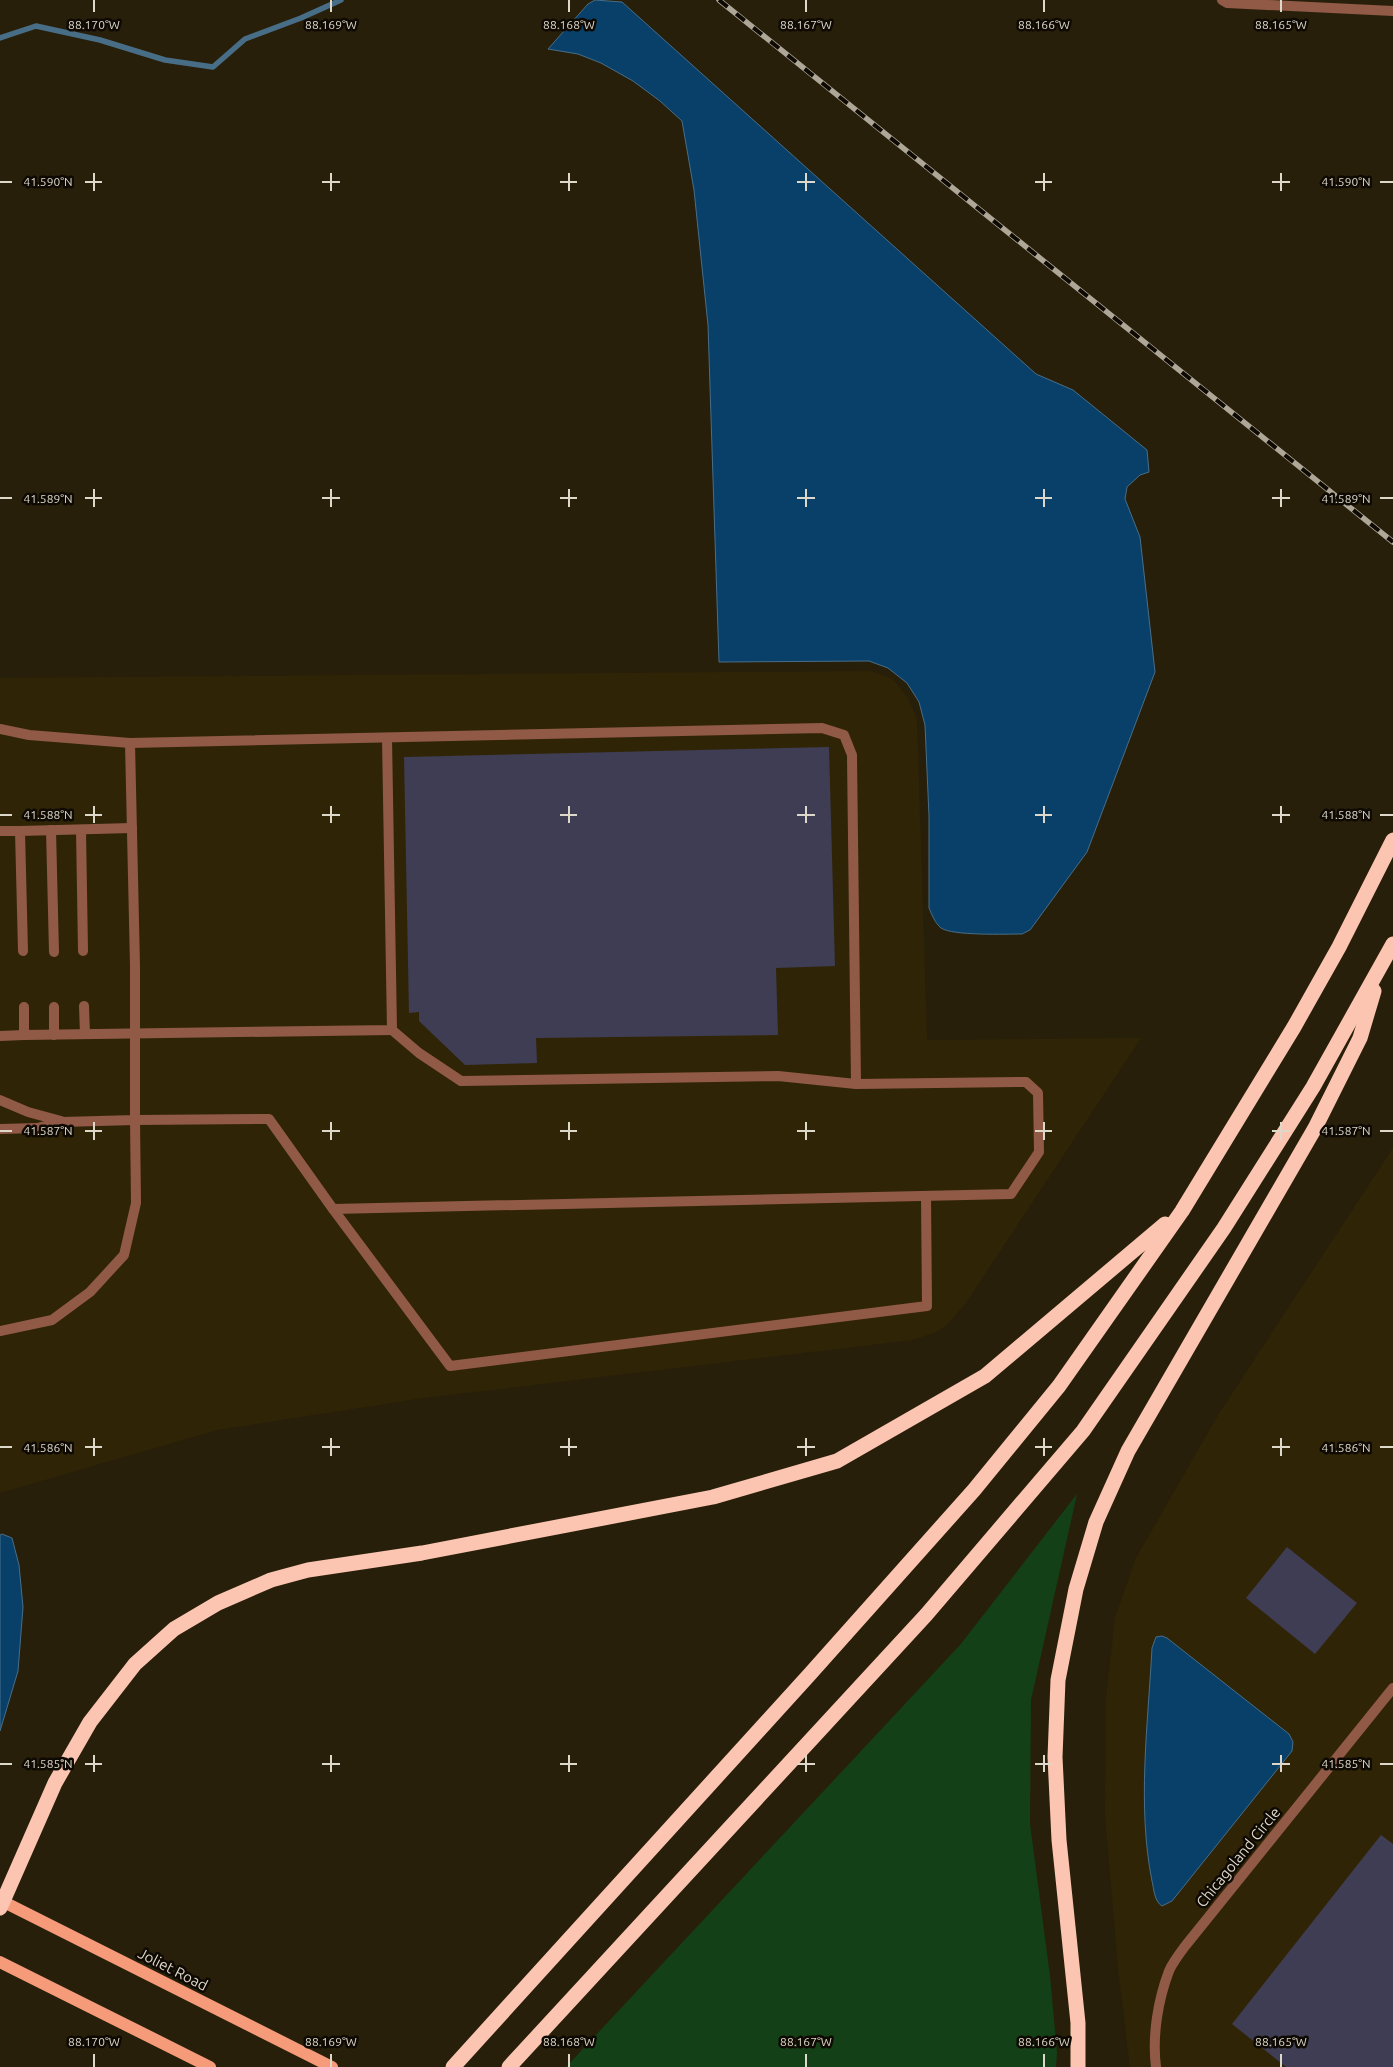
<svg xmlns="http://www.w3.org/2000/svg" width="1393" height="2067" font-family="Ubuntu,sans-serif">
  <rect width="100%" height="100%" fill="#281f0a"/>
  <g fill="#302407">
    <polygon points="871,671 893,679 908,698 917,719 927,1040 1141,1038 965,1304 947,1325 934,1333 912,1340 423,1398 217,1430 0,1493 0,678"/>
    <polygon points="1393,1148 1393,2067 1130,2067 1118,1968 1105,1815 1106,1699 1115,1618 1136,1558 1220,1412"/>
  </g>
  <polygon fill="#134016" points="1077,1494 1031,1700 1030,1824 1050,1976 1057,2052 1056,2067 566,2067 960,1645"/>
  <g fill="#08406a" stroke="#486e87">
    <path d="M 595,0 L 622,2 L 1036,374 L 1073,390 L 1147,450 L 1149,472 L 1140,475 L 1127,487 L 1125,499 L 1140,537 L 1155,672 L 1087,852 L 1030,930 L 1022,934 C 1006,934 953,936 941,928 C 935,923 932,915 929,908 L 929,816 L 925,725 L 919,702 L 907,683 L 888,668 L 869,661 L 719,662 L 708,325 L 694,190 L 682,121 L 660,101 L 633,81 L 601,63 L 578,54 L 548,49 L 588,4 Z"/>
    <polygon points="2,1534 12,1538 19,1565 23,1607 18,1671 0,1731 0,1535"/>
    <path d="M 1162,1636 L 1167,1638 L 1289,1734 L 1293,1742 L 1292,1751 L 1172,1901 L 1162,1906 C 1154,1901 1154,1889 1152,1881 C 1137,1805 1148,1725 1152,1648 L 1156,1637 Z"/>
  </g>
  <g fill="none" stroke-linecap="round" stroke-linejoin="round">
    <polyline stroke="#486e87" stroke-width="5.5" points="0,38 36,26 100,40 165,60 213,67 245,39 301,18 341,0"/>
  </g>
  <g fill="#3f3d53">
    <polygon points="829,747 835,966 776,968 778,1035 536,1038 537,1063 465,1065 419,1021 419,1012 409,1013 404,757"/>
    <polygon points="1287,1547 1357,1603 1315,1654 1246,1598"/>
    <polygon points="1381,1835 1393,1844 1393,2067 1286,2067 1232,2024"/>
  </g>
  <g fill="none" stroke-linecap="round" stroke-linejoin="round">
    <g stroke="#905a47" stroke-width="10">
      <polyline points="1222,0 1227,3 1393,11"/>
      <polyline points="0,729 29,735 130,743 135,965 135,1120 62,1122 37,1128 0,1129"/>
      <polyline points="51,830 54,952"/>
      <polyline points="81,830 83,951"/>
      <polyline points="0,831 20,831"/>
      <polyline points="23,951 20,831 132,828"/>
      <polyline points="84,1006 85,1034"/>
      <polyline points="24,1007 24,1035 392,1030 387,738"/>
      <polyline points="54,1007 54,1035"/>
      <polyline points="392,1030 419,1053 461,1081 778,1076 856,1084"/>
      <polyline points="0,1036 24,1035"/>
      <polyline points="0,1100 28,1112 61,1121"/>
      <polyline points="333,1209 450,1366 927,1306 926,1196"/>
      <polyline points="0,1331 52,1320 90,1292 124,1255 136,1203 135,1120 269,1119 333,1209 1011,1194 1039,1152 1038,1093 1026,1082 856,1084 852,755 844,735 822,728 130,743"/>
    </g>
    <path stroke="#905a47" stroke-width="10" d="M 1156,2067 C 1152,2036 1158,2000 1169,1971 C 1173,1962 1180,1953 1186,1945 L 1393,1688"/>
    <g stroke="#f59b7a" stroke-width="12">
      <polyline points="0,1900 332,2067"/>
      <polyline points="0,1962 210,2067"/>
    </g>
    <g stroke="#fcc5b1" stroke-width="15">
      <polyline points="0,1908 55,1783 90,1722 135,1664 174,1629 218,1603 271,1580 308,1570 422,1553 713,1497 837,1461 985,1376 1165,1224"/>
      <polyline points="453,2067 810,1674 974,1490 1059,1386 1182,1211 1294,1027 1339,947 1393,840"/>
      <polyline points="509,2067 926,1615 1083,1431 1224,1228 1313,1087 1393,944"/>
      <polyline points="1078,2067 1078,2023 1059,1840 1055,1757 1058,1680 1076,1589 1096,1522 1128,1451 1315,1128 1360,1038 1374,991"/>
    </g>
    <g stroke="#aea798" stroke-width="5.5">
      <polyline id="rail" points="719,0 1393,542"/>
    </g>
    <use href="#rail" stroke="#0e0a03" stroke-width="4" stroke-dasharray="11" stroke-linecap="butt"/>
  </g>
  <path fill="none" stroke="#ded8cb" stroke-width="2" d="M 94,0 L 94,12M 331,0 L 331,12M 569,0 L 569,12M 806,0 L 806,12M 1044,0 L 1044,12M 1281,0 L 1281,12M 94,173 L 94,191M 331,173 L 331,191M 569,173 L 569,191M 806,173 L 806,191M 1044,173 L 1044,191M 1281,173 L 1281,191M 0,182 L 12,182M 85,182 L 102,182M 322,182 L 340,182M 560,182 L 577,182M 797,182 L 815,182M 1035,182 L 1052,182M 1272,182 L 1290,182M 1380,182 L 1393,182M 94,489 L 94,507M 331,489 L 331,507M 569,489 L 569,507M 806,489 L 806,507M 1044,489 L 1044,507M 1281,489 L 1281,507M 0,498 L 12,498M 85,498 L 102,498M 322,498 L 340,498M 560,498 L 577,498M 797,498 L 815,498M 1035,498 L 1052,498M 1272,498 L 1290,498M 1380,498 L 1393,498M 94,806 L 94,823M 331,806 L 331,823M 569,806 L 569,823M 806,806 L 806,823M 1044,806 L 1044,823M 1281,806 L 1281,823M 0,815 L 12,815M 85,815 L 102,815M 322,815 L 340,815M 560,815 L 577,815M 797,815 L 815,815M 1035,815 L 1052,815M 1272,815 L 1290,815M 1380,815 L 1393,815M 94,1122 L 94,1140M 331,1122 L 331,1140M 569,1122 L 569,1140M 806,1122 L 806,1140M 1044,1122 L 1044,1140M 1281,1122 L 1281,1140M 0,1131 L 12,1131M 85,1131 L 102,1131M 322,1131 L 340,1131M 560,1131 L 577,1131M 797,1131 L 815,1131M 1035,1131 L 1052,1131M 1272,1131 L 1290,1131M 1380,1131 L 1393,1131M 94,1438 L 94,1456M 331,1438 L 331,1456M 569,1438 L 569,1456M 806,1438 L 806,1456M 1044,1438 L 1044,1456M 1281,1438 L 1281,1456M 0,1447 L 12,1447M 85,1447 L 102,1447M 322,1447 L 340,1447M 560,1447 L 577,1447M 797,1447 L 815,1447M 1035,1447 L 1052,1447M 1272,1447 L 1290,1447M 1380,1447 L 1393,1447M 94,1755 L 94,1772M 331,1755 L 331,1772M 569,1755 L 569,1772M 806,1755 L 806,1772M 1044,1755 L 1044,1772M 1281,1755 L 1281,1772M 0,1764 L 12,1764M 85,1764 L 102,1764M 322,1764 L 340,1764M 560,1764 L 577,1764M 797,1764 L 815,1764M 1035,1764 L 1052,1764M 1272,1764 L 1290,1764M 1380,1764 L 1393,1764M 94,2054 L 94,2067M 331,2054 L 331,2067M 569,2054 L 569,2067M 806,2054 L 806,2067M 1044,2054 L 1044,2067M 1281,2054 L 1281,2067"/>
  <g text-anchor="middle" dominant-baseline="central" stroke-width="5" stroke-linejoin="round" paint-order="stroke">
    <g font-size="15" fill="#ded8cb" stroke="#0e0a03">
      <text transform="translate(1238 1857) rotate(-51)">Chicagoland Circle</text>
      <text transform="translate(173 1969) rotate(27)">Joliet Road</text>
    </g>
  </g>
  <g font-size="12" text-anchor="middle" fill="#ded8cb" stroke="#0e0a03" stroke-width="5" stroke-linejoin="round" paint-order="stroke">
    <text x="94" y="29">88.170°W</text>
    <text x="331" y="29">88.169°W</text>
    <text x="569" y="29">88.168°W</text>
    <text x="806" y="29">88.167°W</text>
    <text x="1044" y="29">88.166°W</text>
    <text x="1281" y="29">88.165°W</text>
    <text x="48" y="186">41.590°N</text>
    <text x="1346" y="186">41.590°N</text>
    <text x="48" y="503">41.589°N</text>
    <text x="1346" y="503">41.589°N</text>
    <text x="48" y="819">41.588°N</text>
    <text x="1346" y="819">41.588°N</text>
    <text x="48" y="1135">41.587°N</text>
    <text x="1346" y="1135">41.587°N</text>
    <text x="48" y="1452">41.586°N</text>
    <text x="1346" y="1452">41.586°N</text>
    <text x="48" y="1768">41.585°N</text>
    <text x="1346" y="1768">41.585°N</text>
    <text x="94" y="2046">88.170°W</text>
    <text x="331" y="2046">88.169°W</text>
    <text x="569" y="2046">88.168°W</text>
    <text x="806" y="2046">88.167°W</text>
    <text x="1044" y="2046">88.166°W</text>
    <text x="1281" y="2046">88.165°W</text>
  </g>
</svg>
